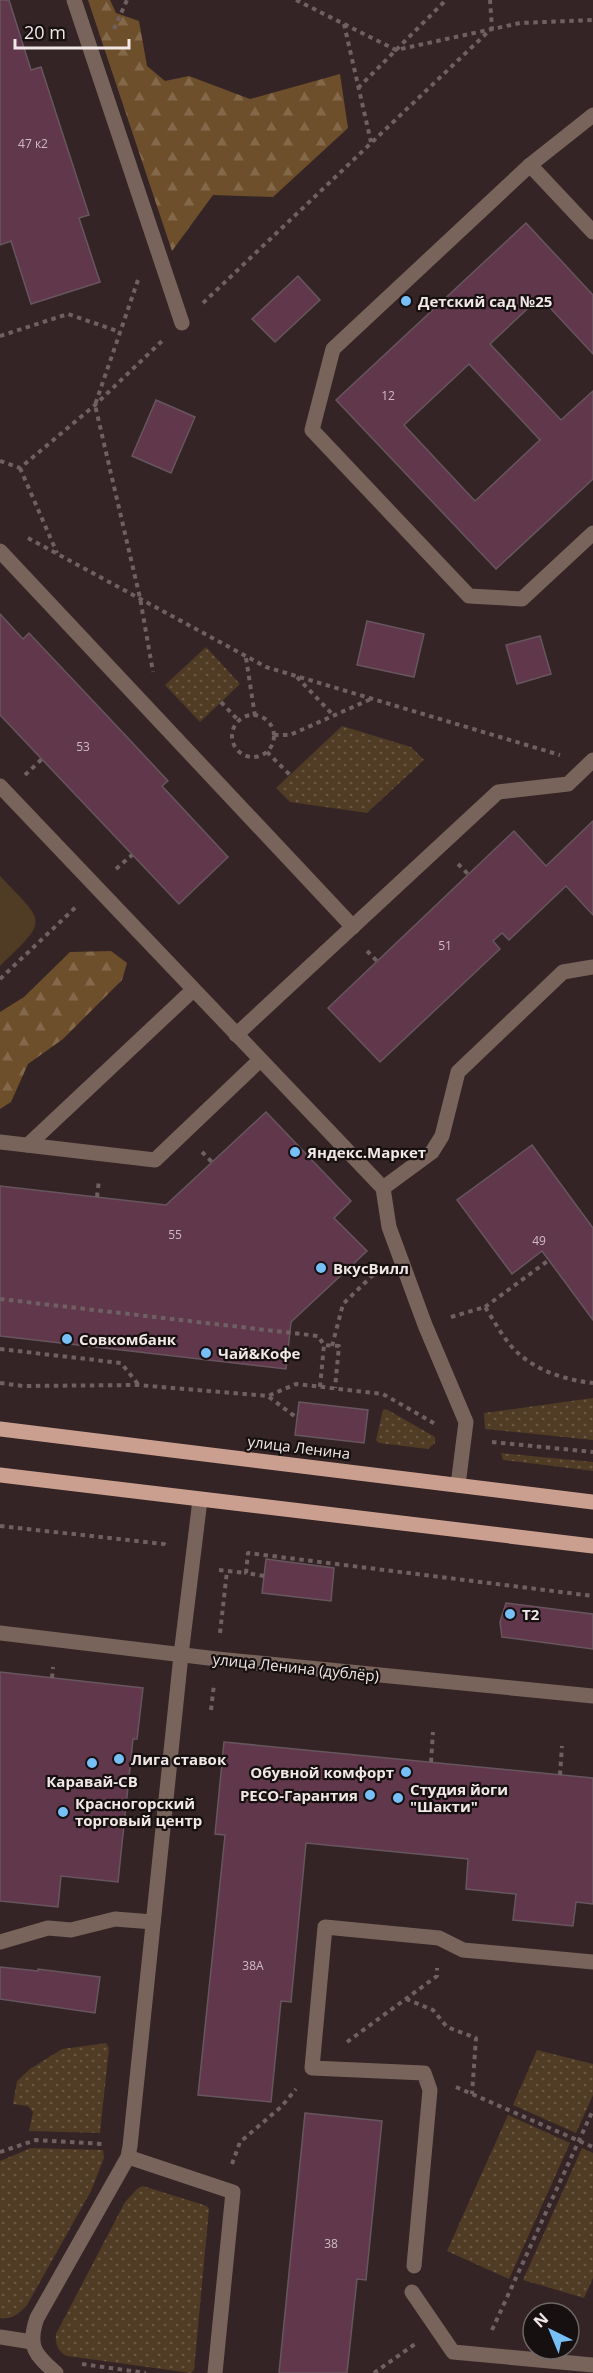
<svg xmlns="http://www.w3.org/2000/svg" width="593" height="2373" font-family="'Open Sans',sans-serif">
  <defs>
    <pattern id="green-dots" width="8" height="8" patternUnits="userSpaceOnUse" patternTransform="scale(1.5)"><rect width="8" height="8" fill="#503b24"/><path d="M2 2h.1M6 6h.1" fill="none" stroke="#6a5744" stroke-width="1.8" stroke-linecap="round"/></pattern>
    <pattern id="forest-firs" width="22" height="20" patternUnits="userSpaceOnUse" patternTransform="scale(1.5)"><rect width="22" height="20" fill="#6e4f2b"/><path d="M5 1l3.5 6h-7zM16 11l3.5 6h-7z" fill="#83684a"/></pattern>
  </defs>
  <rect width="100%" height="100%" fill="#342425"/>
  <g fill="url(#green-dots)">
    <polygon points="206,647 240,684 200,722 165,685"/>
    <polygon points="342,726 411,747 424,760 367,813 290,802 276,788"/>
    <polygon points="593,1398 593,1440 485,1429 484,1413"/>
    <polygon points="386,1409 435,1437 435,1443 428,1449 379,1443 376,1440 383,1410"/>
    <polygon points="501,1453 593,1462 593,1471 503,1460"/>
    <polygon points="106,2043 109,2048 100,2133 29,2131 33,2112 28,2106 13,2104 17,2081 30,2069 62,2049"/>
    <polygon points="537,2050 593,2064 593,2095 576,2133 513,2105"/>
    <polygon points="508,2115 570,2143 509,2279 447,2251"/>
    <path d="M 31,2148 L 103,2150 L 104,2158 L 91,2191 L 27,2305 C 20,2313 12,2320 0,2318 L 0,2161 Z"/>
    <polygon points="582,2148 593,2153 593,2278 584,2298 523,2280"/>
    <path d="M 143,2186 L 207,2206 L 209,2209 L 194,2370 L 191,2373 L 67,2356 C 58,2352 55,2344 56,2334 L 125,2202 L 138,2188 Z"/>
  </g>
  <g fill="url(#forest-firs)">
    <polygon points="88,0 110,0 116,13 139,21 147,66 165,81 189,76 250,99 340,74 348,128 273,197 213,195 172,251"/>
    <polygon points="111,951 127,963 122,980 63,1039 28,1064 11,1102 0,1109 0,1012 24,997 70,952"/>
  </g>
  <path fill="#503b24" d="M 0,876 C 46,924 49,919 0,966 Z"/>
  <g fill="#61374c" stroke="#67565e" stroke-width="1.5" fill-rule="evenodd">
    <polygon points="0,0 9,0 31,70 41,67 89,215 79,218 100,282 31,304 11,241 0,245"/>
    <path d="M 526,223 L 593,295 L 593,354 L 540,297 L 490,344 L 561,420 L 593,391 L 593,479 L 496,569 L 336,400 ZM 469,364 L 540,440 L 475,501 L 404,425 Z"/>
    <polygon points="298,276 320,300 275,342 252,319"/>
    <polygon points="156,400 195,417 171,473 132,456"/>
    <polygon points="0,614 23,639 29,633 127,737 168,781 162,786 228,857 179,904 0,715"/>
    <polygon points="367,621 424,634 414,677 357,665"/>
    <polygon points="540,636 551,674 517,684 506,645"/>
    <polygon points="593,821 593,915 566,886 509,940 502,933 493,941 500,949 380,1062 328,1008 514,831 546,866"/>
    <polygon points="266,1112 351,1201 334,1218 367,1251 291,1322 286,1369 0,1336 0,1186 166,1205"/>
    <polygon points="532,1145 593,1228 593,1320 542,1251 512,1274 457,1200"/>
    <polygon points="299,1402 368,1410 364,1443 295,1435"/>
    <polygon points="266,1559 334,1568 331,1601 262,1593"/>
    <polygon points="506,1603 593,1614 593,1649 502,1637 500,1622"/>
    <polygon points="0,1672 143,1688 137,1739 133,1739 118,1882 61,1876 58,1907 0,1901"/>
    <polygon points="224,1742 593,1778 593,1904 576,1902 573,1926 513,1920 516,1894 466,1889 468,1859 306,1843 291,2002 281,2001 271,2102 198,2095 225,1835 215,1834"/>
    <polygon points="0,1967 38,1971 38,1969 100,1977 95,2013 0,1999"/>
    <polygon points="305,2113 382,2121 366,2280 357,2279 347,2373 279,2373"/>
  </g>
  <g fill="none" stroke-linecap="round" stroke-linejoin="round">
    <g stroke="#6f6061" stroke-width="4" stroke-dasharray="4.5 4.5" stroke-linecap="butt">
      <polyline points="296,0 396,50 520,23 593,20"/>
      <polyline points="344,24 371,142"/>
      <polyline points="114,29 127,0"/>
      <polyline points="358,88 446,0"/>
      <polyline points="138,280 95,405 140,598 153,672"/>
      <polyline points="203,303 492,28 490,0"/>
      <polyline points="0,336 68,314 120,332"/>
      <polyline points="0,461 20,468 95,405 162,341"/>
      <polyline points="20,468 57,553"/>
      <polyline points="28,538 266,667 560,755"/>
      <polyline points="246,658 255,716"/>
      <polyline points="297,677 333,715"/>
      <polyline points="221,702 239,721"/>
      <circle cx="253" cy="736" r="21"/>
      <polyline points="274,735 290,735 371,699"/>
      <polyline points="267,752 290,775"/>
      <polyline points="25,775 42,759"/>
      <polyline points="458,864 468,874"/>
      <polyline points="116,869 132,855"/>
      <polyline points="367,951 377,961"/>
      <polyline points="0,979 78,905"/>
      <polyline points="202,1152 212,1162"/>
      <polyline points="97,1197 99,1180"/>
      <polyline points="0,1299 318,1336 324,1345 339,1346 335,1388"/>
      <polyline points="485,1307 549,1260"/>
      <path d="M 451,1317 L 485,1307 C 495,1322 505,1342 519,1354 C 540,1372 566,1380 593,1383"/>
      <polyline points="332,1346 343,1304 376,1272"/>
      <polyline points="0,1349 121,1363 138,1384"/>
      <polyline points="0,1383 23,1386 138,1385 268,1396 296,1384 383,1394 437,1425"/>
      <polyline points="320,1387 324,1345"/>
      <polyline points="269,1397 297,1418"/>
      <polyline points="492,1442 593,1452"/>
      <polyline points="0,1526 164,1544 168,1548"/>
      <polyline points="219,1570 246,1573"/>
      <polyline points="264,1576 246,1573 248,1553 593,1596"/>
      <polyline points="220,1633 227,1571"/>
      <polyline points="52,1678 53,1667"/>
      <polyline points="211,1710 214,1684"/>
      <polyline points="431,1762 433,1732"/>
      <polyline points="560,1775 562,1746"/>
      <polyline points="406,1999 433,2010 447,2027 476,2038 472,2094"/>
      <polyline points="347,2042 437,1976 437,1968"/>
      <polyline points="456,2087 593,2147"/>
      <polyline points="0,2152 36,2140 103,2144"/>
      <polyline points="232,2164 240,2142 281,2107 296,2089"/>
      <polyline points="492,2330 593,2110"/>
      <polyline points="82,2364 146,2373"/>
      <polyline points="374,2373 415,2344"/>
    </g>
    <g stroke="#79645c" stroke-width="15">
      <polyline points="74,0 182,323"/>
      <polyline points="593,115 530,165 333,349 312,430 469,596 522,599 593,533"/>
      <polyline points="530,165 593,232"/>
      <polyline points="0,551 353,927"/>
      <polyline points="0,786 383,1188 389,1227 425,1325 466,1422 458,1485"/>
      <polyline points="236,1035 498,792 568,784 593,760"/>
      <polyline points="0,1142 155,1160 260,1060"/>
      <polyline points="28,1145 193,990"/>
      <polyline points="383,1188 432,1152 442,1136 458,1072 563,972 593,967"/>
      <polyline points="0,1633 217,1659 593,1696"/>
      <polyline points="0,1942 48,1928 71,1930 115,1919 153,1922"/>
      <polyline points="128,2157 233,2192 215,2373"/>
      <polyline points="414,2266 430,2090 424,2073 312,2068 325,1927 439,1938 463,1950 593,1962"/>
      <polyline points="412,2292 453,2352 593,2365"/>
      <polyline points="0,2337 32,2342"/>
      <path d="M 56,2373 C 35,2355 27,2346 37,2318 L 128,2157 L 130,2146 L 181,1655 L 200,1500"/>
    </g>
    <g stroke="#ca9f8f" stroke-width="15">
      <polyline points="0,1429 593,1502"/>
      <polyline points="0,1475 593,1546"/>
    </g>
  </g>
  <g fill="#77c0f7" stroke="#171010" stroke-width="2">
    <circle cx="406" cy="301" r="6"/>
    <circle cx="295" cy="1152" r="6"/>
    <circle cx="321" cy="1268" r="6"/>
    <circle cx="67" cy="1339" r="6"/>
    <circle cx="206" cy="1353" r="6"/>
    <circle cx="510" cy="1614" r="6"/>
    <circle cx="119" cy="1759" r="6"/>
    <circle cx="92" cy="1763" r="6"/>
    <circle cx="406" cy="1772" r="6"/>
    <circle cx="370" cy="1795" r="6"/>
    <circle cx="398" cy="1798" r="6"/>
    <circle cx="63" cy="1812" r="6"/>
  </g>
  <g text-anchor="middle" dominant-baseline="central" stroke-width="4.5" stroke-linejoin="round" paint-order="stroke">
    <g font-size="12" fill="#cebbc0">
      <text x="33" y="143">47 к2</text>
      <text x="388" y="395">12</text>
      <text x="83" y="746">53</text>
      <text x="445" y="945">51</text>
      <text x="175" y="1234">55</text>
      <text x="539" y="1240">49</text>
      <text x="253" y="1965">38А</text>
      <text x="331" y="2243">38</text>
    </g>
    <g font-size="15" font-weight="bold" fill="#f2e7e7" stroke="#171010" text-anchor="start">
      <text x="418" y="301">Детский сад №25</text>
      <text x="307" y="1152">Яндекс.Маркет</text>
      <text x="333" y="1268">ВкусВилл</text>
      <text x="79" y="1339">Совкомбанк</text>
      <text x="218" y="1353">Чай&amp;Кофе</text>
      <text x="522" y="1614">T2</text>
      <text x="131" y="1759">Лига ставок</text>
      <text x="394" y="1772" text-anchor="end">Обувной комфорт</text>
      <text x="92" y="1781" text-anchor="middle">Каравай-СВ</text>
      <text x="410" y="1789">Студия йоги<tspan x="410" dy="17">"Шакти"</tspan></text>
      <text x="358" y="1795" text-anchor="end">РЕСО-Гарантия</text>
      <text x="75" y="1803">Красногорский<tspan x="75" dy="17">торговый центр</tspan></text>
    </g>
    <g font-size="15" fill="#f2e7e7" stroke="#171010">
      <text transform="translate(299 1447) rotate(7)">улица Ленина</text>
      <text transform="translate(296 1667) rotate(6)">улица Ленина (дублёр)</text>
    </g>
  </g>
  <g transform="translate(551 2331) rotate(317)"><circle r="28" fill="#171010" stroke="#6f6666" stroke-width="1.5"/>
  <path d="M0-4.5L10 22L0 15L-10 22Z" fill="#77c0f7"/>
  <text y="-9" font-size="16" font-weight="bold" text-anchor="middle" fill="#f2e7e7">N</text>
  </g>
  <path d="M15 39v9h114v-9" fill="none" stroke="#f2e7e7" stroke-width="3"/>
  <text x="24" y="39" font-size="18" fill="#f2e7e7" stroke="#171010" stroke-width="4.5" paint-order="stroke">20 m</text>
</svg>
